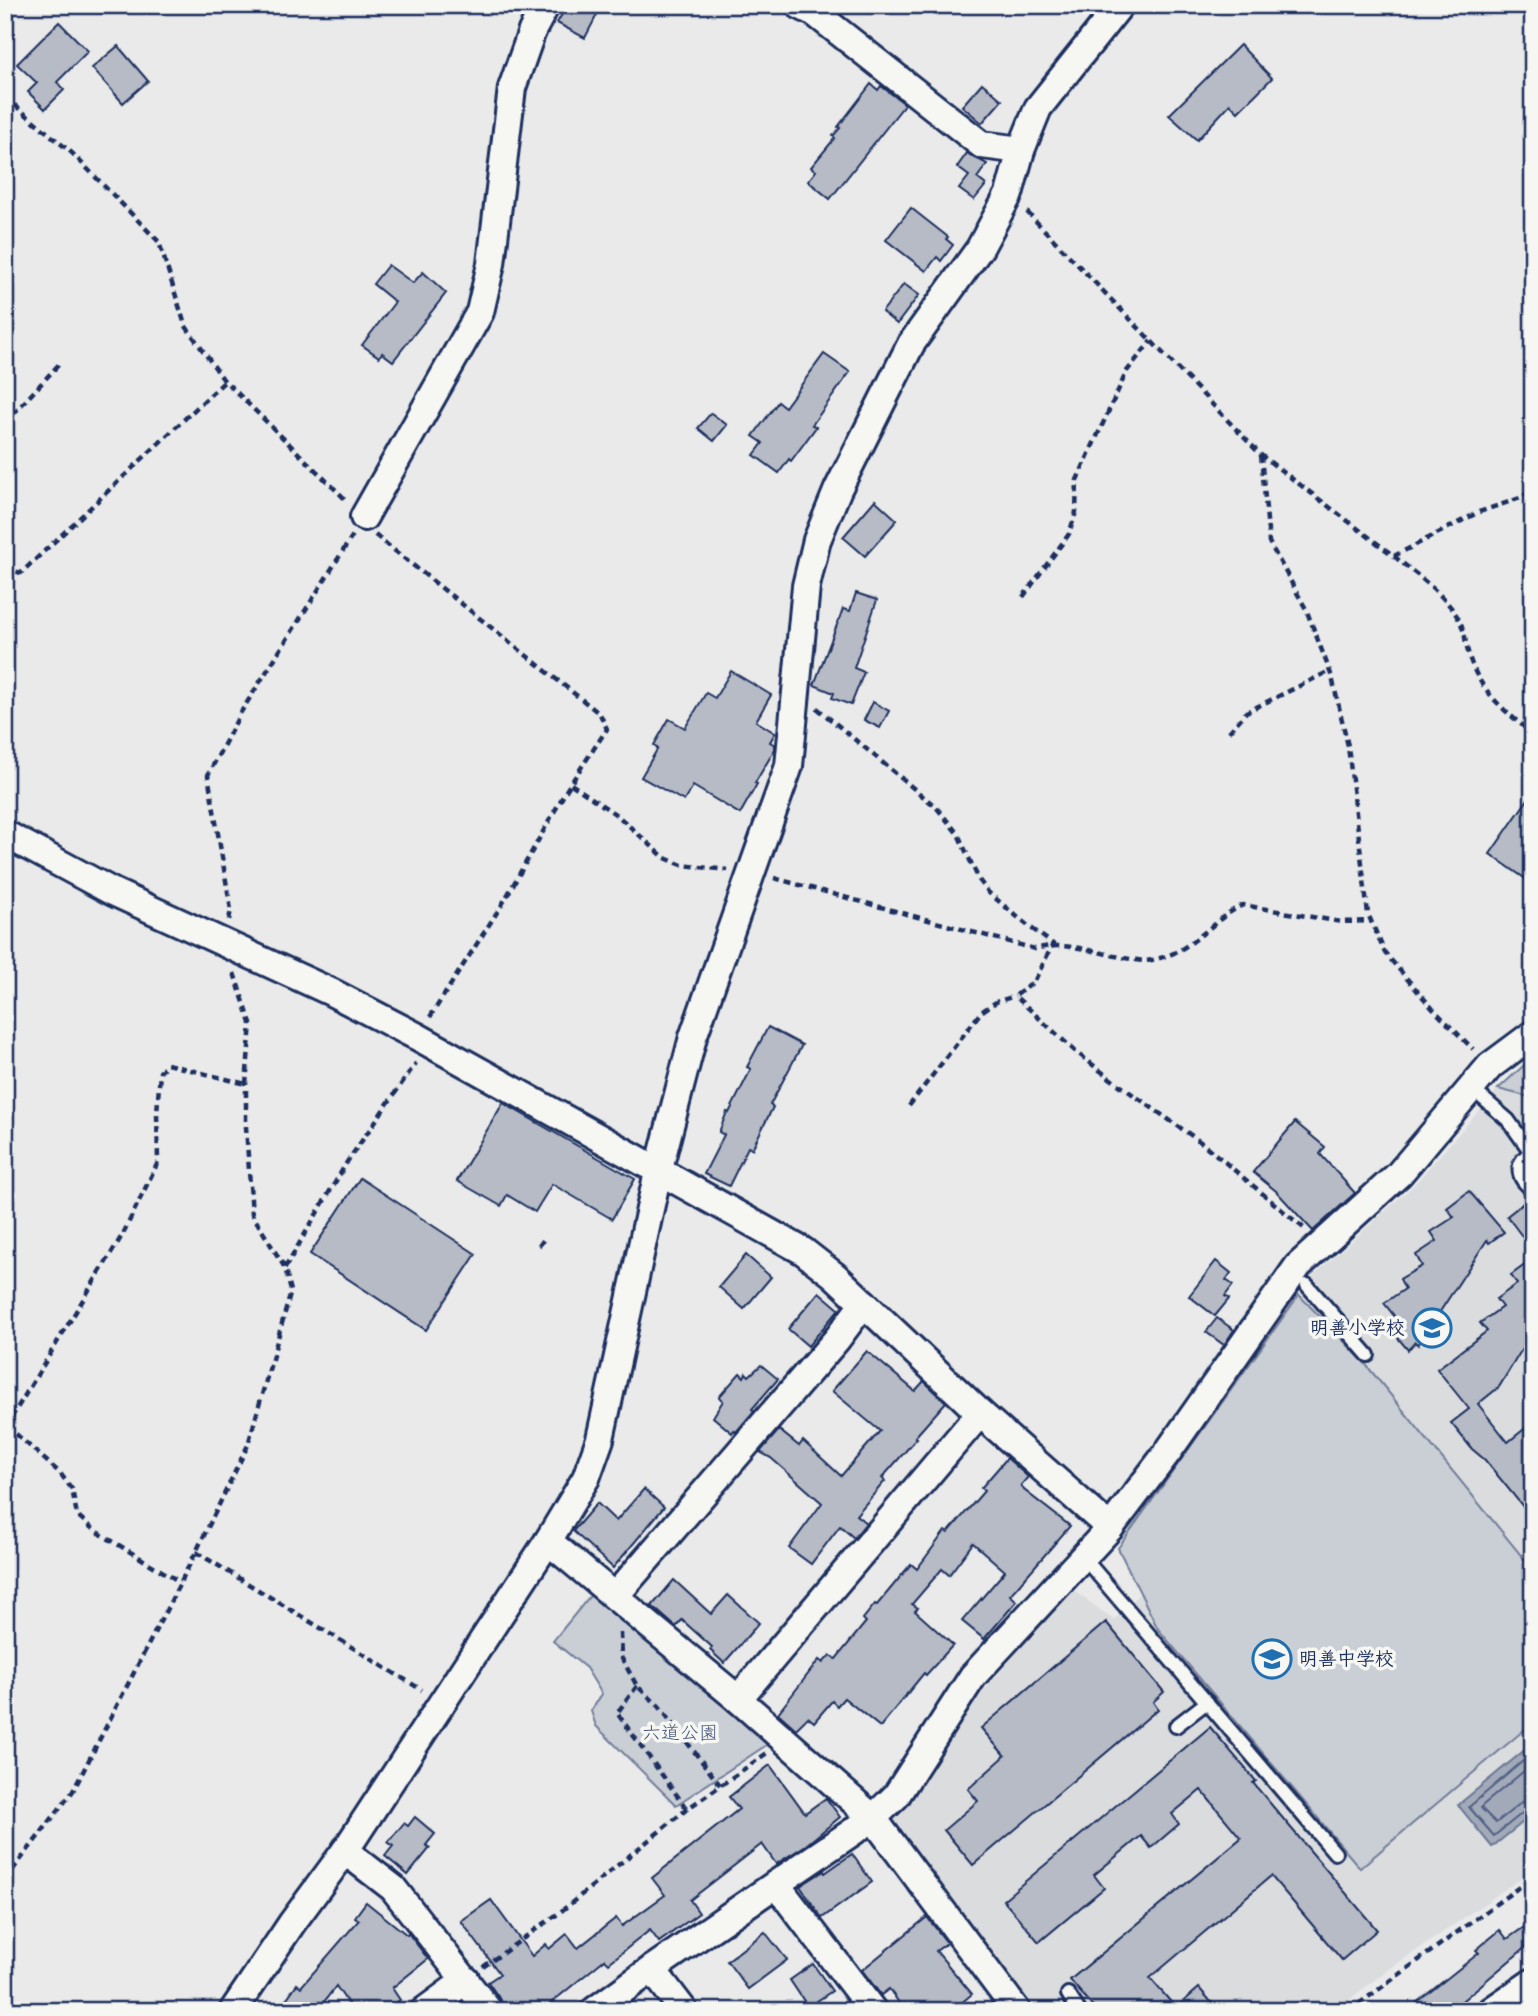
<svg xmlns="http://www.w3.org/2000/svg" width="1538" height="2016" font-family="Pangolin,'Klee One',sans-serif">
  <rect width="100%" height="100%" fill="#e9eae9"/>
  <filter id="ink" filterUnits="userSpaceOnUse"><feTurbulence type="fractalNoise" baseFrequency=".0143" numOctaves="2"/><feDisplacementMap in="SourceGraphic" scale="14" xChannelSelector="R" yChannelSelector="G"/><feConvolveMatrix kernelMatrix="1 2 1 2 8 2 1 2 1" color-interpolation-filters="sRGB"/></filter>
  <g filter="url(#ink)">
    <polygon fill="#dadcde" points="1533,1057 1533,1870 1378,1977 1335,2011 1032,2011 893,1822 978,1697 1072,1589 1114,1620 1140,1593 1118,1548 1299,1295 1315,1274 1412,1187 1498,1089"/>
    <g fill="#caced5" stroke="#727e9a" stroke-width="2">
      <polygon points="1533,1057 1533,1098 1498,1089"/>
      <polygon points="1299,1295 1363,1361 1533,1570 1533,1728 1530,1725 1360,1868 1158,1629 1118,1548"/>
      <polygon points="593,1592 771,1739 768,1744 676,1805 596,1726 591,1711 602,1694 586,1668 553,1641"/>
    </g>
    <polygon fill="#a2aaba" stroke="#6c7995" stroke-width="2" points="1526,1749 1533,1758 1533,1814 1492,1847 1458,1805"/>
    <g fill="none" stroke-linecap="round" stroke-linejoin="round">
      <g stroke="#516083" stroke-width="2">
        <polyline points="1533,1762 1523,1761 1469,1807 1494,1836 1526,1810 1533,1809"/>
        <polyline points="1533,1770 1524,1771 1483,1805 1481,1808 1496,1823 1522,1802 1533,1800"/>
      </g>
    </g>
    <g fill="#b6bbc6" stroke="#1b2f5e" stroke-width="2">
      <polygon points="567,5 602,5 585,38 557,23"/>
      <polygon points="59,22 88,51 57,82 64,90 45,109 28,92 37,83 17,64"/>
      <polygon points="1240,45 1272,78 1238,112 1230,104 1197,140 1169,115"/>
      <polygon points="118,46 148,81 123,103 92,68"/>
      <polygon points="982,83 1002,100 982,123 962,106"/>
      <polygon points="871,84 878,90 881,86 905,104 830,199 808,181 816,171 811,167 835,138 833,136 840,128 838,127"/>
      <polygon points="967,153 987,164 977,178 986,185 974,200 959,189 969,176 957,167"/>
      <polygon points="911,208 948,237 946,239 953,245 941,261 937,257 926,271 886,240"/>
      <polygon points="388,265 413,283 423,272 446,293 393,361 382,353 379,357 362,345 395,302 373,284"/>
      <polygon points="904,284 919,295 897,324 882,312"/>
      <polygon points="824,354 850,372 812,425 816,427 791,461 789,459 779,473 754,455 763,443 753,436 778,402 785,407"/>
      <polygon points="711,413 727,425 714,441 698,428"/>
      <polygon points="875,500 897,520 865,556 843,537"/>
      <polygon points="856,593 877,600 854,668 864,672 851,705 832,698 834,693 814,685 843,609 850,611"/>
      <polygon points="731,671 771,695 756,721 775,733 770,742 775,745 775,749 755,783 757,784 740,814 693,786 684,801 641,777 658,748 654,745 669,719 685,728 706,693 715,698"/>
      <polygon points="873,702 889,711 880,728 864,720"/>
      <polygon points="1533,792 1533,884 1490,854"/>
      <polygon points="768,1027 802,1045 770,1105 773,1107 752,1149 748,1147 729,1186 704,1174 724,1135 719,1132 727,1112 729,1113 751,1069 747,1067"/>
      <polygon points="503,1103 635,1179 612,1219 552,1184 535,1212 507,1195 501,1206 457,1181"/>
      <polygon points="1295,1122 1325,1147 1320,1154 1355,1193 1313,1231 1276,1191 1253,1172"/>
      <polygon points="360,1178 476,1254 426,1330 310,1254"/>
      <polygon points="1469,1191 1504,1232 1489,1243 1487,1240 1418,1345 1415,1342 1408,1350 1387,1325 1395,1317 1384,1303 1405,1289 1400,1279 1422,1266 1416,1255 1437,1241 1431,1232 1454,1217 1447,1208"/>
      <polygon points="1531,1197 1533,1198 1533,1251 1507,1216"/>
      <polygon points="746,1255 771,1277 744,1309 719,1287"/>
      <polygon points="1533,1259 1533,1331 1499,1387 1478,1404 1508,1442 1533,1422 1533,1519 1485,1460 1472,1449 1451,1423 1469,1409 1437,1369 1487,1331 1480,1323 1502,1307 1496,1299 1517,1284 1511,1275"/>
      <polygon points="1216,1261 1231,1273 1226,1280 1233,1285 1225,1296 1229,1299 1215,1316 1189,1296"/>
      <polygon points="819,1292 839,1309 808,1346 788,1329"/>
      <polygon points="1217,1318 1234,1330 1224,1345 1206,1332"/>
      <polygon points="867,1351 915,1391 924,1381 946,1402 915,1437 917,1438 882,1478 885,1481 856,1515 866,1523 857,1534 854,1538 840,1526 811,1564 789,1548 822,1503 771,1458 760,1452 779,1430 799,1446 803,1441 841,1476 880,1431 832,1391"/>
      <polygon points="761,1365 778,1379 752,1409 754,1411 736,1432 734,1430 732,1433 713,1417 723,1401 719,1397 740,1373 744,1377 746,1373 749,1376"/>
      <polygon points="1007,1458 1028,1477 1021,1485 1024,1490 1070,1526 1010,1595 1017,1601 984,1639 962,1621 1005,1571 973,1543 949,1575 942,1569 912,1604 918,1608 915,1611 953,1645 926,1675 924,1673 880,1727 844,1698 837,1706 832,1701 814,1722 808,1717 796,1729 778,1713 792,1695 819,1660 823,1663 830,1655 836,1659 866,1622 863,1619 875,1604 877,1605 911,1564 917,1569 945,1531 948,1533 984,1491 981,1488"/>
      <polygon points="644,1489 664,1507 613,1568 573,1531 597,1503 616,1521"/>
      <polygon points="674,1580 711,1614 728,1595 759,1623 724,1663 710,1650 712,1647 682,1620 676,1627 652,1606"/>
      <polygon points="1106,1622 1164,1692 1153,1702 1158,1709 973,1865 944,1830 978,1801 968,1789 1005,1756 981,1728"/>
      <polygon points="1210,1727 1256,1781 1253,1783 1377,1930 1342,1960 1271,1876 1150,1978 1176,2008 1199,1988 1219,2011 1096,2011 1070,1980 1241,1838 1201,1790 1172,1814 1179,1824 1151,1848 1141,1836 1094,1875 1104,1888 1039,1942 1003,1900"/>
      <polygon points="770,1765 805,1813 826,1798 840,1817 806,1845 776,1864 762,1844 690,1900 699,1913 659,1942 650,1930 609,1963 605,1959 541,2011 508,2011 488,1982 500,1974 461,1921 491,1900 532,1956 546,1944 549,1949 567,1934 578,1948 616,1918 622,1926 665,1895 652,1878 739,1809 729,1797"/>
      <polygon points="415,1817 435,1834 426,1845 430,1848 408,1875 385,1856 393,1846 388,1842 404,1823 408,1826"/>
      <polygon points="852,1854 872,1882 822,1918 800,1886 824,1871 825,1873"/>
      <polygon points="366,1902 407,1935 408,1933 428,1959 392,1988 400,2000 383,2011 353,2011 336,1986 317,2011 278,2011 297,1984 301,1987 359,1920 355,1917"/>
      <polygon points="927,1917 947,1943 936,1951 972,1994 952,2011 905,2011 889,1989 881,1995 862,1970"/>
      <polygon points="1533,1921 1533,1941 1450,2011 1406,2011 1479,1953 1476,1950 1500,1930 1507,1939"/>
      <polygon points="765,1932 787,1960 748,1989 727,1961"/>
      <polygon points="813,1964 832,1991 808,2007 790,1980"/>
    </g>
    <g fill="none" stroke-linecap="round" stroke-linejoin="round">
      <g stroke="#1b2f5e" stroke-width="18">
        <g id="service">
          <polyline points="1471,1088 1508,1120 1531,1152"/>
          <path d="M 1533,1152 C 1514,1160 1516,1180 1533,1189"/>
          <polyline points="1307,1285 1368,1355"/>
          <polyline points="1083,1557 1335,1853"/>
          <polyline points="1176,1726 1207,1702"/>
          <polyline points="1068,1994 1079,2011"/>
        </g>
      </g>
      <g stroke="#1b2f5e" stroke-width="32">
        <g id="minor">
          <polyline points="799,5 815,13 982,145 1021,150"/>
          <polyline points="364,517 480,312 491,264 512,88 532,31 546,5"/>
          <polyline points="5,834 113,892 331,992 418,1037 803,1251 835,1276 980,1413 1110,1528"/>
          <polyline points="548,1541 738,1699 873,1818 1017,2011"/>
          <polyline points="615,1596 837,1339 864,1303"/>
          <polyline points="738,1699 980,1413"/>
          <polyline points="345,1851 393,1888 489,2011"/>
          <polyline points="776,1884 873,1818 896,1796 973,1676 1110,1528 1167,1453 1298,1266 1399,1174 1490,1066 1533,1034"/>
          <polyline points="233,2011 292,1923 345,1851 548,1541 586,1478 600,1439 658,1172 693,1037 789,766 806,586 817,540 838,489 911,344 980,248 1009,194 1021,150 1038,108 1120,5"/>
          <polyline points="424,2011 466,1980"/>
          <polyline points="594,2011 652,1969"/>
          <polyline points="684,2011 652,1969 776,1884 873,2011"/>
          <polyline points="1491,2011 1533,1982"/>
        </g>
      </g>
      <g stroke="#1b2f5e" stroke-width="4.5" stroke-dasharray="7 5" stroke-linecap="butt">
        <polyline points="5,97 72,153 159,242 185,325 223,379 347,501"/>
        <polyline points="1027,212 1261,455 1394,556 1479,512 1523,497 1533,487"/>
        <polyline points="5,423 61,362"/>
        <polyline points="1261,455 1269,542 1306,609 1332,677 1348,746 1368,914 1385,953 1433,1009 1473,1049"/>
        <polyline points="375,535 600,714 607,729 567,789 503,903 430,1017"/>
        <path d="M 1394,556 C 1415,574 1442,592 1457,616 C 1466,630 1465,646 1471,662 C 1482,693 1508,714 1533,734"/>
        <polyline points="5,568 21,573 225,381"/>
        <polyline points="1023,597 1069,534 1076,512 1077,480 1127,371 1151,341"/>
        <polyline points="817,708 936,807 958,834 979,880 989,893 1027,925 1053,944 1034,982 1015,996 1075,1051 1111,1079 1202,1143 1306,1230"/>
        <polyline points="1229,732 1246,712 1330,671"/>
        <polyline points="571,784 618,816 665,858 682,865 728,870"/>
        <path d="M 774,878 L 1035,949 C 1067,940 1099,954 1131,959 C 1138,960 1145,962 1152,960 C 1194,952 1209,921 1243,905 L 1341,922 L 1371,921"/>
        <polyline points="229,920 231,910 208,775 241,712 353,535"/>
        <polyline points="909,1106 981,1012 996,1002 1015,996"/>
        <polyline points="539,1246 544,1239"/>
        <polyline points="285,1268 347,1162 416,1063"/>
        <polyline points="7,1426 60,1473 72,1489 77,1515 94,1530 180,1582"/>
        <polyline points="5,1428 123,1234 158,1162 157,1113 160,1072 167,1064 246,1084"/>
        <polyline points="196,1552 422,1690"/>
        <polyline points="620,1633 621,1657 637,1686 659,1706 720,1785"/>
        <polyline points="637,1686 617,1713 687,1809"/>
        <polyline points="5,1880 73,1791 196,1552 248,1445 291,1291 285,1268 252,1214 246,1127 246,1084 251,1023 234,973"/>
        <polyline points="483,1967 559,1913 687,1809 767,1753"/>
        <polyline points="1349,2011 1533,1877"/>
      </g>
      <use href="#service" stroke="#f6f6f2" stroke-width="12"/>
      <use href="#minor" stroke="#f6f6f2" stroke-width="26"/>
    </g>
  </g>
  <defs>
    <g id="school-ring" transform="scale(2.0125)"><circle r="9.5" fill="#f6f6f2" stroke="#1f6fb2" stroke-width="1.5"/><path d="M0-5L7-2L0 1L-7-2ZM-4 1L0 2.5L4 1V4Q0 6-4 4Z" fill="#1f6fb2"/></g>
  </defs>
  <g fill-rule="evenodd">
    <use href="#school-ring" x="1432" y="1328"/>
    <use href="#school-ring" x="1272" y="1659"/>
  </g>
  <g text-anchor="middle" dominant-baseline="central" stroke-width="7" stroke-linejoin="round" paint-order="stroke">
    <g font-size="19" font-weight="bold" fill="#1b2f5e" stroke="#f6f6f2" text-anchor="end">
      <text x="1405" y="1328">明善小学校</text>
      <text x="1299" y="1659" text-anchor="start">明善中学校</text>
    </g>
    <g font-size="19" fill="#47577c" stroke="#f6f6f2">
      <text x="680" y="1733">六道公園</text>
    </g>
  </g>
  <rect width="1538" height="2016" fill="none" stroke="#f6f6f2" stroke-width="28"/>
  <rect x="14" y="14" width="1510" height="1988" fill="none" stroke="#1b2f5e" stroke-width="2.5" filter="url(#ink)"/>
</svg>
